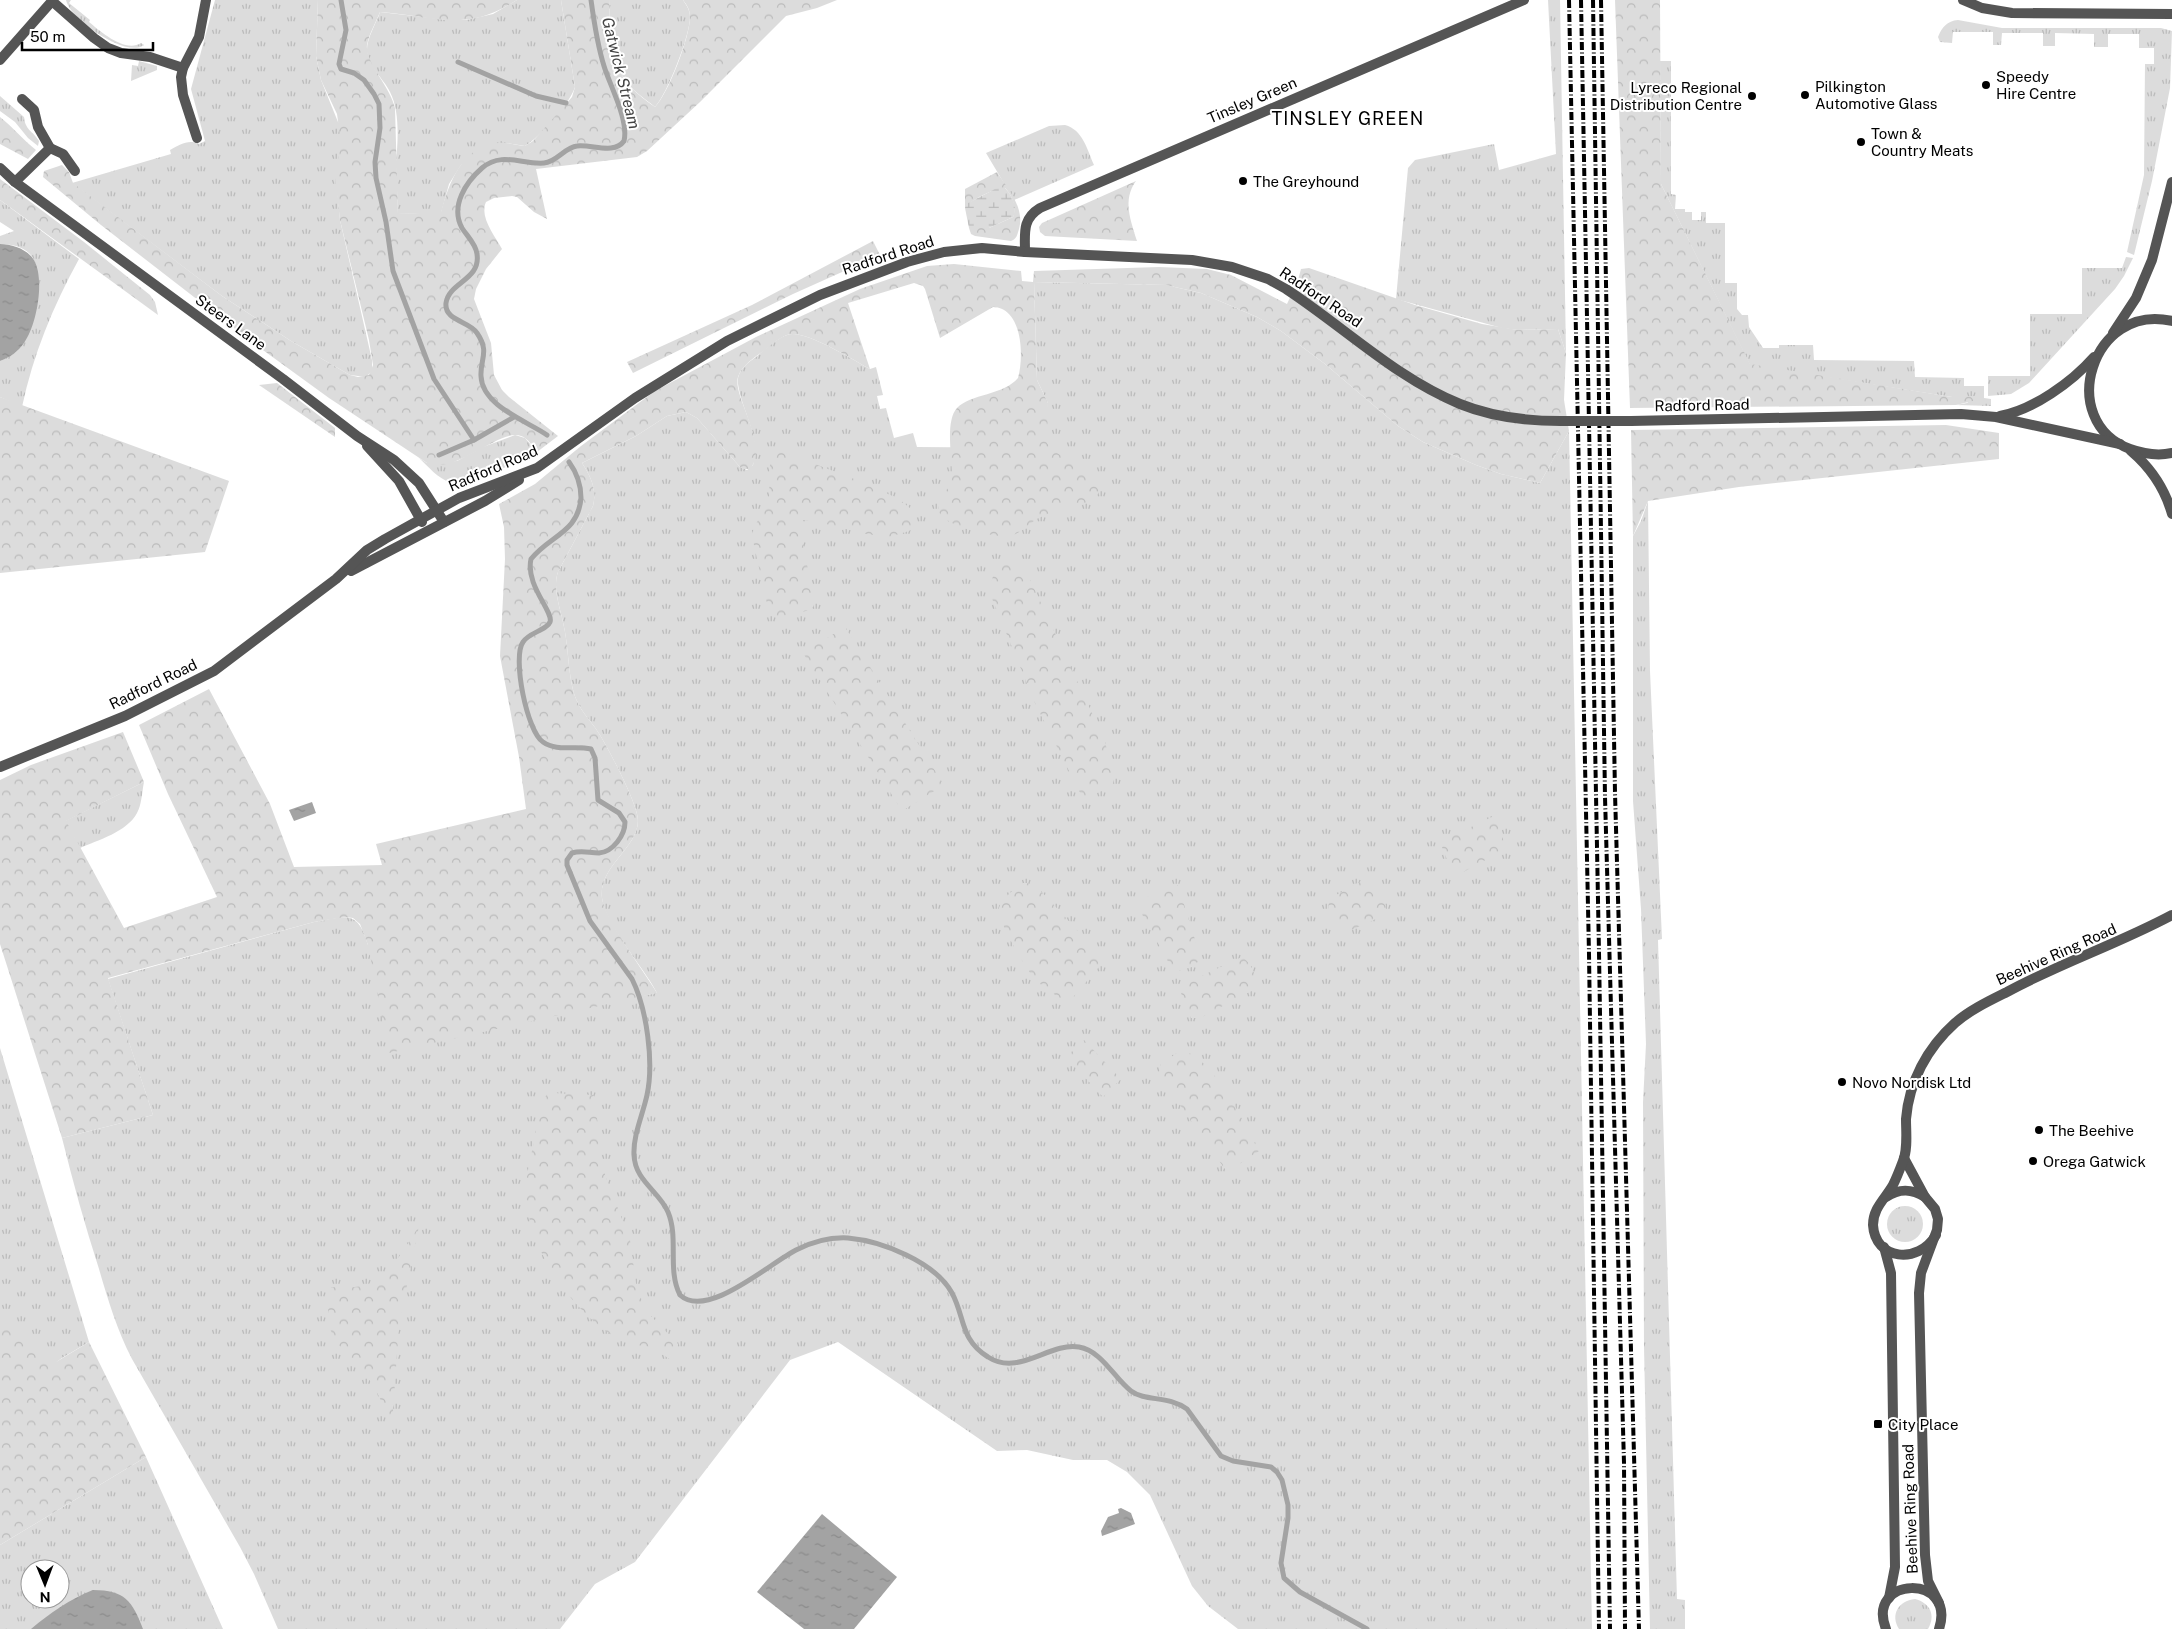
<svg xmlns="http://www.w3.org/2000/svg" width="2172" height="1629" font-family="'Public Sans',sans-serif">
  <defs>
    <pattern id="grass-tufts" width="24" height="20" patternUnits="userSpaceOnUse" patternTransform="scale(1.25)"><rect width="24" height="20" fill="#dcdcdc"/><path d="M3 7l-1-3M5 7V3M7 7l1-3M15 17l-1-3M17 17v-4M19 17l1-3" fill="none" stroke="#bbb"/></pattern>
    <pattern id="forest-crowns" width="20" height="18" patternUnits="userSpaceOnUse" patternTransform="scale(1.25)"><rect width="20" height="18" fill="#dcdcdc"/><path d="M2 6a3 3 0 1 1 6 0M12 15a3 3 0 1 1 6 0" fill="none" stroke="#bbb"/></pattern>
    <pattern id="wetland-marsh" width="20" height="14" patternUnits="userSpaceOnUse" patternTransform="scale(1.25)"><rect width="20" height="14" fill="#dcdcdc"/><path d="M1 5h8M5 5V1M11 12h8M15 12V8" fill="none" stroke="#bbb"/></pattern>
    <pattern id="water-ripples" width="26" height="14" patternUnits="userSpaceOnUse" patternTransform="scale(1.25)"><rect width="26" height="14" fill="#a3a3a3"/><path d="M2 4q2-2 4 0t4 0M15 11q2-2 4 0t4 0" fill="none" stroke="#8b8b8b"/></pattern>
  </defs>
  <rect width="100%" height="100%" fill="#fff"/>
  <g fill="url(#grass-tufts)" fill-rule="evenodd">
    <path d="M 66,0 L 71,0 L 69,3 L 90,20 L 89,22 C 101,32 125,53 141,43 L 144,45 C 126,59 69,18 66,0 Z"/>
    <path d="M 215,0 L 318,0 L 316,56 L 321,80 L 338,122 L 396,161 C 398,141 400,111 390,92 C 384,79 369,68 367,52 C 366,39 376,24 380,12 L 449,20 L 466,20 L 493,14 L 517,0 L 561,0 L 575,87 C 569,105 541,136 525,146 L 506,143 L 461,165 L 449,184 L 441,213 L 398,214 L 396,167 L 336,177 L 340,220 L 372,360 L 372,371 L 366,377 L 350,375 L 343,371 L 291,341 L 222,296 L 72,183 L 171,154 L 170,150 C 180,145 188,139 199,144 L 205,141 L 191,89 Z"/>
    <path d="M 609,0 L 683,0 C 687,6 690,10 690,17 C 690,36 667,94 655,107 C 644,98 630,89 623,77 C 611,55 610,25 609,0 Z"/>
    <polygon points="1548,0 1560,0 1566,353 1558,329 1518,330 1502,328 1396,299 1408,168 1415,160 1494,144 1499,170 1556,154"/>
    <path d="M 1958,20 L 2002,28 L 2161,28 L 2172,31 L 2170,88 L 2152,181 L 2134,255 L 2127,252 L 2144,175 L 2145,64 L 2154,64 L 2154,48 L 2139,48 L 2139,34 L 2108,34 L 2108,47 L 2094,47 L 2094,34 L 2055,33 L 2055,46 L 2043,46 L 2043,33 L 2002,33 L 2001,45 L 1993,45 L 1993,32 L 1953,32 L 1952,43 L 1940,42 L 1938,37 C 1942,27 1947,21 1958,20 Z"/>
    <polygon points="139,61 157,66 157,70 131,81 132,65 138,66"/>
    <polygon points="1660,61 1671,61 1671,194 1676,195 1675,209 1685,209 1685,212 1692,212 1692,220 1701,220 1701,212 1706,212 1706,223 1725,223 1725,283 1737,283 1737,309 1742,315 1748,315 1749,327 1763,348 1779,348 1779,345 1813,345 1814,360 1914,361 1915,377 1964,378 1964,386 1984,386 1984,398 1991,399 1991,406 1956,405 1967,403 1975,397 1952,397 1750,365 1661,184"/>
    <path d="M 0,96 L 24,117 C 25,130 33,131 39,141 L 38,146 L 28,138 L 15,122 L 0,111 Z"/>
    <path d="M 1065,125 C 1083,130 1087,149 1094,165 L 1014,200 L 986,153 L 1049,126 Z"/>
    <path d="M 0,200 L 79,259 C 53,306 33,355 22,407 L 0,397 L 0,361 C 9,357 16,353 22,346 C 27,339 28,325 30,316 C 37,284 50,245 0,244 L 0,236 L 14,231 L 0,222 Z"/>
    <polygon points="2126,257 2133,258 2124,276 2115,289 2029,383 2011,394 1988,396 1988,376 2030,376 2030,314 2082,314 2082,268 2122,268"/>
    <path d="M 1034,282 L 1166,285 L 1201,293 L 1257,317 L 1281,331 L 1325,364 L 1398,426 L 1423,442 L 1476,465 L 1501,474 L 1540,483 L 1569,431 L 1592,1629 L 1238,1629 L 1208,1606 L 1192,1586 L 1150,1495 L 1127,1472 L 1107,1460 L 1073,1460 L 1027,1450 L 997,1451 L 838,1342 L 790,1360 L 635,1562 L 595,1584 L 560,1629 L 278,1629 L 254,1574 L 240,1547 L 132,1359 C 117,1330 108,1300 99,1269 C 85,1226 73,1182 62,1138 L 153,1115 L 108,979 L 314,922 C 346,917 357,908 368,945 L 614,1001 L 657,993 C 644,967 605,925 602,898 C 598,864 645,845 637,814 C 633,796 609,749 598,732 C 592,722 582,713 577,701 C 568,682 569,649 564,627 C 561,610 552,589 558,572 L 593,506 C 597,489 591,477 582,463 L 636,436 L 667,416 L 686,412 L 697,418 L 740,467 L 747,470 L 753,465 C 761,436 742,412 738,384 C 736,372 747,363 756,357 C 765,349 776,339 787,335 C 803,328 853,360 870,369 L 876,367 L 883,395 L 877,396 L 880,409 L 886,408 L 894,438 L 913,433 L 917,447 L 1039,448 L 1048,403 L 1037,380 Z"/>
    <path d="M 515,435 L 525,438 L 537,452 C 525,461 462,485 450,482 C 438,479 428,466 419,458 L 427,463 L 457,461 L 483,447 Z"/>
    <polygon points="1648,501 1650,671 1662,939 1658,940 1677,1599 1685,1600 1685,1629 1650,1629 1644,1347 1643,1102 1646,1044 1641,909 1633,801 1633,536 1641,521"/>
    <path d="M 144,782 C 142,791 142,804 137,813 C 127,832 98,840 80,848 L 65,821 Z"/>
    <polygon points="0,1048 89,1342 62,1358 0,1404"/>
    <circle cx="1905" cy="1224" r="18"/>
    <path d="M 146,1457 L 223,1629 L 0,1629 L 0,1545 ZM 30,1569 L 60,1569 L 60,1599 L 30,1599 Z"/>
    <path d="M 1915,1599 C 1930,1603 1936,1615 1928,1629 L 1899,1629 C 1890,1615 1898,1601 1915,1599 Z"/>
  </g>
  <g fill="url(#forest-crowns)">
    <path d="M 318,0 L 517,0 C 464,34 436,16 380,12 C 376,22 369,34 367,45 C 365,63 390,86 395,108 L 398,214 L 441,212 C 449,183 462,146 498,143 C 507,142 516,145 525,146 L 533,141 L 572,97 L 575,87 L 561,0 L 609,0 C 610,25 611,55 623,77 C 630,89 644,99 655,107 C 668,94 690,37 690,17 C 690,10 687,5 683,0 L 837,0 L 817,8 L 786,16 L 700,102 L 647,151 L 637,157 L 536,169 L 547,219 L 534,212 L 517,197 L 512,196 L 494,198 L 486,202 C 479,217 495,236 502,249 L 486,269 L 476,289 L 474,299 L 491,343 L 494,375 L 502,390 L 509,397 L 558,436 L 537,452 C 533,447 528,438 521,436 C 499,428 457,475 427,463 L 329,398 L 256,345 L 101,225 L 43,177 L 44,171 L 62,165 L 69,172 L 73,183 L 222,296 L 291,341 L 350,375 L 358,377 L 369,375 L 373,365 L 369,340 L 340,220 L 335,177 L 341,143 L 337,114 L 321,80 L 316,56 Z"/>
    <polygon points="1615,0 1660,0 1661,184 1750,364 1952,397 1976,396 1973,401 1956,405 1630,408"/>
    <path d="M 0,117 C 13,127 23,140 36,150 L 28,159 L 0,144 Z"/>
    <path d="M 997,172 C 1008,189 1025,208 1019,229 C 1017,235 1017,239 1011,241 L 975,236 L 971,234 L 969,228 L 989,228 L 1013,217 C 1017,207 1012,195 1005,188 C 997,187 968,201 965,208 L 965,189 Z"/>
    <polygon points="0,179 84,242 150,295 155,302 158,315 0,200"/>
    <path d="M 1136,181 C 1122,200 1131,221 1137,241 L 1045,236 L 1040,232 L 1039,227 L 1042,223 Z"/>
    <polygon points="873,241 880,255 793,294 633,373 627,362 752,305"/>
    <path d="M 954,264 L 1021,271 L 1022,281 L 1033,282 L 1034,271 L 1159,267 L 1207,269 L 1231,275 L 1287,304 L 1298,280 L 1301,269 L 1309,268 L 1415,305 L 1482,324 L 1518,330 L 1558,329 L 1566,353 L 1564,400 L 1569,431 L 1540,483 L 1501,474 L 1476,465 L 1423,442 L 1398,426 L 1325,364 L 1281,331 L 1257,317 L 1201,293 L 1166,285 L 1034,282 L 1037,380 L 1048,403 L 1047,443 C 1052,448 1056,453 1062,456 C 1076,465 1093,465 1098,484 C 1100,492 1098,496 1092,501 C 1075,506 1057,509 1041,517 C 1031,521 1023,532 1013,535 C 999,540 944,526 939,512 C 935,498 952,490 952,474 C 952,457 945,421 957,408 C 970,394 1004,395 1018,378 C 1024,357 1023,308 993,307 L 940,338 L 925,289 L 923,286 L 914,283 L 848,303 L 870,369 C 853,360 803,328 787,335 C 779,338 771,345 765,350 C 755,357 742,365 738,377 C 732,396 770,445 750,469 L 743,469 L 740,467 L 697,418 L 686,412 L 667,416 L 636,436 L 582,463 C 591,477 597,489 593,506 L 558,572 C 552,589 561,610 564,627 C 569,649 568,682 577,701 C 582,713 592,722 598,732 C 609,749 633,796 637,814 C 645,845 598,864 602,898 C 605,920 644,971 657,993 L 389,1053 L 368,945 L 360,924 L 353,918 L 345,917 L 314,922 L 108,978 L 153,1115 L 62,1138 L 0,944 L 0,780 L 31,765 L 123,732 L 144,782 L 66,821 L 124,928 L 217,897 L 168,794 L 139,725 L 209,689 L 270,804 L 294,867 L 382,865 L 376,844 L 526,809 L 519,757 L 500,656 L 505,559 L 504,527 L 499,504 L 535,484 L 581,446 L 655,391 L 756,337 L 860,289 L 927,266 Z"/>
    <polygon points="277,383 335,428 335,437 259,385"/>
    <polygon points="0,397 229,481 205,552 0,573"/>
    <polygon points="1946,425 1999,433 1999,459 1739,487 1648,501 1633,536 1631,430"/>
    <path d="M 781,451 L 862,482 L 899,499 L 911,509 L 916,520 L 914,527 L 909,531 L 889,537 L 866,534 L 814,521 L 803,520 L 800,527 L 814,602 L 813,607 L 806,611 L 778,617 L 769,613 L 752,536 C 754,522 766,512 769,497 C 771,483 764,456 781,451 Z"/>
    <path d="M 1005,562 C 1016,562 1021,564 1027,573 L 1104,739 L 1114,774 L 1113,785 L 1091,796 L 1083,796 L 1079,791 L 1035,703 L 991,596 L 990,587 L 995,569 Z"/>
    <polygon points="845,627 944,785 902,811 803,653"/>
    <polygon points="1496,815 1506,849 1454,877 1440,842"/>
    <polygon points="1363,880 1369,880 1375,882 1386,906 1385,915 1349,931 1339,930 1328,911 1329,899"/>
    <path d="M 1023,883 L 1027,883 L 1039,889 L 1105,960 L 1068,1003 C 1057,996 1045,989 1036,980 C 1027,971 997,921 999,908 C 1001,899 1015,888 1023,883 Z"/>
    <path d="M 1178,885 L 1201,959 L 1192,967 L 1178,971 L 1170,965 L 1137,905 L 1138,902 C 1150,896 1165,886 1178,885 Z"/>
    <path d="M 1242,957 C 1251,962 1259,979 1255,989 L 1200,1018 L 1191,1018 L 1181,993 L 1182,985 Z"/>
    <polygon points="1084,1040 1121,1079 1103,1097 1066,1057"/>
    <path d="M 1181,1050 C 1214,1057 1244,1123 1259,1151 L 1227,1172 L 1159,1075 L 1160,1065 Z"/>
    <path d="M 553,1093 L 594,1095 L 604,1172 L 630,1240 L 637,1291 L 650,1315 L 678,1344 L 678,1349 L 671,1360 C 666,1357 660,1352 655,1349 C 646,1345 635,1346 626,1342 C 616,1338 605,1331 597,1324 C 560,1293 526,1240 526,1190 C 526,1174 531,1157 534,1141 C 536,1126 537,1107 547,1094 Z"/>
    <path d="M 419,1226 L 399,1325 L 392,1425 C 384,1407 376,1387 363,1371 C 350,1355 335,1347 329,1325 C 326,1314 330,1299 331,1287 C 341,1287 352,1288 362,1286 C 389,1280 405,1247 419,1226 Z"/>
    <polygon points="0,1323 15,1331 56,1362 89,1342 146,1457 0,1545"/>
  </g>
  <path fill="url(#wetland-marsh)" d="M 999,187 L 1005,188 C 1012,195 1018,208 1013,217 L 989,228 L 969,228 L 965,208 L 966,204 Z"/>
  <g fill="url(#water-ripples)">
    <path d="M 0,244 C 12,244 27,249 34,260 C 45,279 37,325 24,343 C 18,352 10,357 0,361 Z"/>
    <polygon points="312,802 316,813 294,821 289,810"/>
    <polygon points="1121,1508 1131,1513 1135,1524 1102,1536 1101,1531 1108,1517 1119,1513 1118,1509"/>
    <polygon points="822,1514 897,1577 854,1629 804,1629 757,1592"/>
    <path d="M 93,1590 C 125,1590 132,1601 143,1629 L 31,1629 C 50,1613 70,1599 93,1590 Z"/>
  </g>
  <g fill="none" stroke-linecap="round" stroke-linejoin="round">
    <g stroke="#a3a3a3" stroke-width="5">
      <polyline points="341,0 346,30 339,64 341,69 354,73 364,80 374,94 379,104 380,128 375,162 376,178 386,222 393,271 434,379 474,440 514,417"/>
      <polyline points="458,62 536,96 566,103"/>
      <path d="M 547,435 C 527,421 482,406 481,376 C 480,359 490,352 477,333 C 470,321 444,321 446,303 C 449,282 481,280 477,254 C 476,244 467,236 462,228 C 450,206 466,182 482,168 C 502,151 522,165 544,163 C 557,162 565,147 577,146 C 592,144 614,155 624,141 C 629,120 610,86 604,66 C 597,44 594,22 591,0"/>
      <polyline points="439,455 474,440"/>
      <path d="M 569,462 C 577,473 581,484 581,498 C 578,533 550,535 531,559 C 525,585 554,612 550,622 C 547,630 528,633 523,642 C 512,657 527,732 543,742 C 557,752 575,745 591,749 L 595,758 L 598,800 L 619,813 L 625,822 C 625,835 613,852 599,853 C 589,853 582,850 572,853 L 567,860 L 567,865 L 590,921 L 632,979 C 647,1009 654,1063 647,1095 C 643,1114 633,1135 634,1155 C 635,1181 659,1191 668,1212 C 679,1238 667,1270 680,1295 C 707,1320 770,1263 796,1250 C 812,1242 830,1237 848,1238 C 882,1241 935,1262 952,1293 C 965,1317 960,1340 988,1357 C 1019,1377 1049,1342 1079,1347 C 1102,1351 1114,1378 1131,1391 C 1146,1402 1168,1395 1187,1409 L 1221,1456 L 1233,1461 L 1271,1467 L 1277,1472 L 1282,1480 L 1288,1505 L 1288,1518 L 1281,1563 L 1284,1578 L 1300,1592 L 1367,1629"/>
    </g>
    <g stroke="#555" stroke-width="10">
      <polyline points="1963,0 1982,8 2012,13 2172,14"/>
      <polyline points="52,1 94,38 108,48 121,53 150,57 183,68"/>
      <polyline points="0,60 53,0"/>
      <polyline points="22,99 34,110 38,127 50,148 63,154 75,171"/>
      <polyline points="197,138 183,95 181,77 183,68 199,37 206,0"/>
      <polyline points="15,182 50,148"/>
      <path d="M 1025,252 C 1025,233 1022,219 1040,208 L 1524,0"/>
      <polyline points="1904,1158 1925,1197 1935,1209 1938,1219 1937,1230 1921,1273 1919,1293 1925,1555 1928,1581 1939,1603"/>
      <path d="M 1886,1197 C 1900,1188 1912,1189 1925,1197"/>
      <path d="M 1936,1235 C 1918,1265 1875,1260 1873,1225 C 1873,1208 1885,1199 1893,1185 C 1897,1177 1900,1169 1903,1161 C 1908,1149 1906,1132 1906,1119 C 1909,1082 1927,1048 1955,1023 C 1970,1010 1989,1001 2007,992 C 2060,963 2118,944 2172,915"/>
      <polyline points="1884,1247 1891,1273 1895,1567 1889,1598"/>
      <path d="M 1886,1629 C 1865,1576 1957,1573 1939,1629"/>
    </g>
    <g stroke="#555" stroke-width="10">
      <polyline points="0,168 15,182 283,379 357,436 394,460 419,483 444,522"/>
      <path d="M 2172,321 C 2092,302 2055,421 2130,449 C 2144,454 2158,456 2172,453"/>
      <polyline points="2113,333 2136,298 2152,260 2172,182"/>
      <path d="M 2000,416 C 2033,410 2072,382 2094,357"/>
      <polyline points="1631,421 1961,414 1996,417 2120,444"/>
      <polyline points="367,446 399,481 422,522"/>
      <path d="M 2131,451 C 2151,468 2165,489 2172,514"/>
      <polyline points="351,571 485,501 519,480"/>
      <path d="M 0,767 L 125,716 L 214,671 L 336,579 L 367,550 L 385,539 L 459,498 L 537,468 L 635,398 L 727,341 L 820,295 L 907,262 L 944,252 L 982,248 L 1025,252 L 1192,260 L 1232,267 L 1268,279 L 1286,289 C 1344,327 1396,378 1460,404 C 1492,417 1527,421 1561,421"/>
    </g>
    <g stroke="#000" stroke-width="4" stroke-dasharray="8 2.5 1 2.5" stroke-linecap="butt">
      <polyline points="1569,0 1589,954 1599,1629"/>
      <polyline points="1581,0 1599,953 1610,1629"/>
      <polyline points="1593,0 1605,797 1624,1463 1625,1629"/>
      <polyline points="1601,0 1615,793 1639,1629"/>
    </g>
    <polyline stroke="#555" stroke-width="10" points="1561,421 1631,421"/>
  </g>
  <g fill="#000" stroke="#fff" stroke-width="2">
    <circle cx="1986" cy="85" r="5"/>
    <circle cx="1805" cy="95" r="5"/>
    <circle cx="1752" cy="96" r="5"/>
    <circle cx="1861" cy="142" r="5"/>
    <circle cx="1243" cy="181" r="5"/>
    <circle cx="1842" cy="1082" r="5"/>
    <circle cx="2039" cy="1130" r="5"/>
    <circle cx="2033" cy="1161" r="5"/>
    <rect x="1873" y="1419" width="10" height="10" rx="2.5"/>
  </g>
  <g text-anchor="middle" dominant-baseline="central" stroke-width="4" stroke-linejoin="round" paint-order="stroke">
    <g font-size="15" fill="#000" stroke="#fff" text-anchor="start">
      <text x="1996" y="76">Speedy<tspan x="1996" dy="17">Hire Centre</tspan></text>
      <text x="1815" y="86">Pilkington<tspan x="1815" dy="17">Automotive Glass</tspan></text>
      <text x="1742" y="87" text-anchor="end">Lyreco Regional<tspan x="1742" dy="17">Distribution Centre</tspan></text>
      <text x="1871" y="133">Town &amp;<tspan x="1871" dy="17">Country Meats</tspan></text>
      <text x="1253" y="181">The Greyhound</text>
      <text x="1852" y="1082">Novo Nordisk Ltd</text>
      <text x="2049" y="1130">The Beehive</text>
      <text x="2043" y="1161">Orega Gatwick</text>
      <text x="1888" y="1424">City Place</text>
    </g>
    <g font-size="15" fill="#000" stroke="#fff">
      <text transform="translate(1252 100) rotate(-23)">Tinsley Green</text>
      <text transform="translate(888 255) rotate(-18)">Radford Road</text>
      <text transform="translate(1321 297) rotate(34)">Radford Road</text>
      <text transform="translate(231 322) rotate(36)">Steers Lane</text>
      <text transform="translate(1702 405) rotate(-1)">Radford Road</text>
      <text transform="translate(493 468) rotate(-23)">Radford Road</text>
      <text transform="translate(153 684) rotate(-26)">Radford Road</text>
      <text transform="translate(2056 954) rotate(-24)">Beehive Ring Road</text>
      <text transform="translate(1910 1509) rotate(-92)">Beehive Ring Road</text>
    </g>
    <g font-size="16" font-style="italic" fill="#444" stroke="#fff">
      <text transform="translate(621 73) rotate(76)">Gatwick Stream</text>
    </g>
    <g font-size="18" letter-spacing="1" fill="#000" stroke="#fff">
      <text x="1348" y="118">TINSLEY GREEN</text>
    </g>
  </g>
  <g transform="translate(45 1584) rotate(179)"><circle r="24" fill="#ffffff" stroke="#999999"/>
  <path d="M0-4L9 19L0 12L-9 19Z" fill="#000000"/>
  <text y="-8" font-size="14" font-weight="bold" text-anchor="middle" fill="#000000">N</text>
  </g>
  <path d="M22 42v8h131v-8" fill="none" stroke="#000000" stroke-width="2.5"/>
  <text x="30" y="42" font-size="15" fill="#000000" stroke="#ffffff" stroke-width="4" paint-order="stroke">50 m</text>
</svg>
